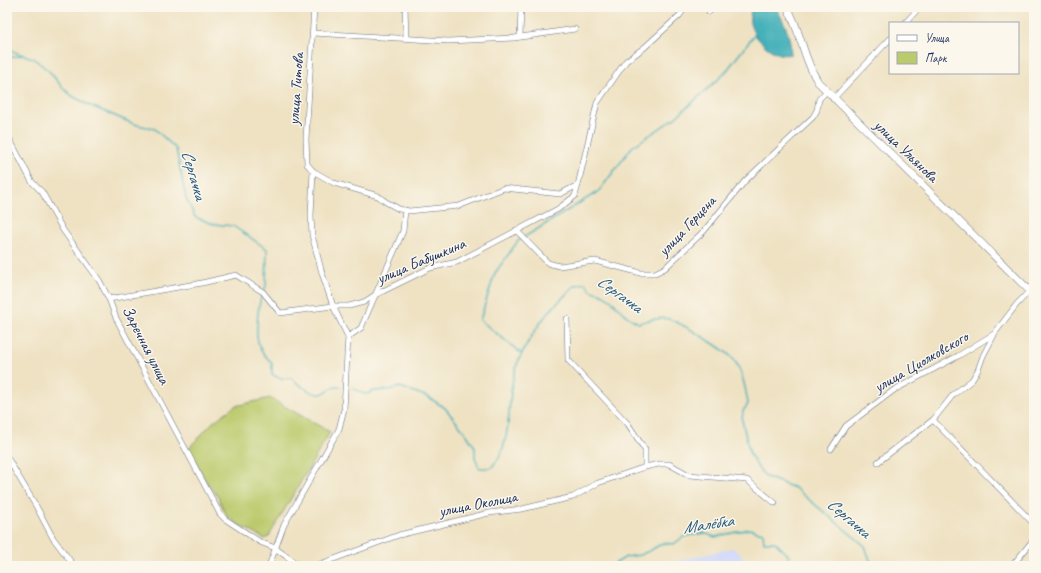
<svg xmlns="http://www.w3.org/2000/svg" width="1041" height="573" font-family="Caveat,sans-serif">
  <rect width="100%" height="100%" fill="#fbf7ec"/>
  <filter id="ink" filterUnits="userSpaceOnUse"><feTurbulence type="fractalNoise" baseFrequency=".025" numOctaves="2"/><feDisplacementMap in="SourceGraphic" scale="8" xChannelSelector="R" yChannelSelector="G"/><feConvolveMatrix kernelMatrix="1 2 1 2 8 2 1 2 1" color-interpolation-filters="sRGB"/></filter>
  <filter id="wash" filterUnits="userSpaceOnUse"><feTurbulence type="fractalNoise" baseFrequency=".012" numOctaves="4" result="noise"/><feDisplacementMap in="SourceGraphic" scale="16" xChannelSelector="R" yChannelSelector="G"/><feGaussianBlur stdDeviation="0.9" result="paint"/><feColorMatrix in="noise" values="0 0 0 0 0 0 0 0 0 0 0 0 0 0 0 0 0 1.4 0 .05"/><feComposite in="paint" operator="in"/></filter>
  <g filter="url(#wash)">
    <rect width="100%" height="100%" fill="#efe2c3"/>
    <polygon fill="#d2d9f9" points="733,548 753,566 655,566"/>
    <polygon fill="#bbca6c" stroke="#6b7c65" points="270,398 330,432 268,538 265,539 237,524 226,515 217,495 208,485 188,449 213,422 235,406"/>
    <path fill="#3daeb7" stroke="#2c6e8a" d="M 751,7 L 775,7 C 786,24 790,34 791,54 C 774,59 753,38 750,23 C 749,18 751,12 751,7 Z"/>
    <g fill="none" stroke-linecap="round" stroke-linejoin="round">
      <g stroke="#3daeb7" stroke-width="1.5">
        <polyline points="7,8 8,7"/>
        <polyline points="7,45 14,52 33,58 49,71 63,88 72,96 91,106 134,124 155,129 176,149 186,198 195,217 213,224 233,226 267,249 266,286 264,291"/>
        <polyline points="7,58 23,55"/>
        <path d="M 262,294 C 258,307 254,336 260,348 C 262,354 268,358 272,363 L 272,374 C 278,379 284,379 291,378 C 297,383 313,396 321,394 C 330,392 327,386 341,387"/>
        <polyline points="522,354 480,320 495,273 518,241 599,191 632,147 675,118 724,74 755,34"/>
        <path d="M 353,388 L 364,394 L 367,394 L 373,391 L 389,390 L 400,387 L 428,397 L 445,408 L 467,435 L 475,447 L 475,457 L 479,468 L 491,468 C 494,464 498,460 500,456 C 513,427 506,392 518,362 C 523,349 539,323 549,312 C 557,303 566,295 574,286 L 585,283 L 592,291 C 610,294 615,306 627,316 C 631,319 635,321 638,323 C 647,321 660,316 669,319 C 681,323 727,350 734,360 C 743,372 746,390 748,404 L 743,411 L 742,420 L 750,454 L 758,468 L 766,477 L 795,488 L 865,546 L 872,566"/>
        <polyline points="611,566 626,557 640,555 651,550 663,543 674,544 683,537 704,533 715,537 749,529 763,533 764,542 775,542 788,555 793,566"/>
      </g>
    </g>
  </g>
  <g filter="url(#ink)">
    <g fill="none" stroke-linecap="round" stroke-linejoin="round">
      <g stroke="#656e81" stroke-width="6">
        <g id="street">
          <polyline points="314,7 306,139 307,164 313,171 334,183 378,196 386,202 399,209 409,211 459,206 504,188 560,194 578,185 597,103 626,61 645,47 680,15 685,7"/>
          <polyline points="405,7 406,38"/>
          <polyline points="709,12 714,7"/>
          <polyline points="905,23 920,7"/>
          <polyline points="313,33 448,41 514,38 575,29"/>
          <polyline points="520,37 521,7"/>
          <polyline points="833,99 890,39"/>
          <polyline points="7,137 9,138 32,182 42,192 63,230 99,280 109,299 116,318 220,514 225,519 260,542 275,548 300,566"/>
          <polyline points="516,230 548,263 559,266 595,261 641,273 655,273 665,268 704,231 745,181 813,117 817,110 819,99 826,92"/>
          <polyline points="109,299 202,283 236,275 263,292 280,313 333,306 349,306 364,302 375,295 430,268 457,262 558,209 575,196 578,185"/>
          <polyline points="567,319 568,360 628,424 645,450 645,467"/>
          <polyline points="348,337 361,328 403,231 405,210"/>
          <polyline points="933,420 1034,524"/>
          <polyline points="831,449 846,426 894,390 958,356 994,334 1017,304 1034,286"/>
          <polyline points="7,457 36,506 53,538 74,566"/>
          <polyline points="878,462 933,420 953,395 972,380 978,370 983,356 994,335"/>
          <polyline points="269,566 284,525 339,429 344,409 348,337 333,306 322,273 312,235 311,216 313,171"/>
          <polyline points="315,566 399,535 489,513 522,509 573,497 598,483 645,467 659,464 669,464 689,475 747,480 775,503"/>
          <polyline points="1012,566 1034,539"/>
        </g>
      </g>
      <g stroke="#656e81" stroke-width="8">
        <path id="secondary" d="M 787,7 C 801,31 803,59 818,82 L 1034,295"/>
      </g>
      <use href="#street" stroke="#fff" stroke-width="5"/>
      <use href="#secondary" stroke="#fff" stroke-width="7"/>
    </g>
  </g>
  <g text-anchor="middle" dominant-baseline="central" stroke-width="3" stroke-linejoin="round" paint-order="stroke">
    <g font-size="16" fill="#1b2f5e" stroke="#fbf7ec">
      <text transform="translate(296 89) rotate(-86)">улица Титова</text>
      <text transform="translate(906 151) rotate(44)">улица Ульянова</text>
      <text transform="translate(687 226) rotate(-47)">улица Герцена</text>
      <text transform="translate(421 261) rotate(-23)">улица Бабушкина</text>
      <text transform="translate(146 345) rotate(63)">Заречная улица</text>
      <text transform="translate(921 362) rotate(-30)">улица Циолковского</text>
      <text transform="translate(478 504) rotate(-11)">улица Околица</text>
    </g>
    <g font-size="17" font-style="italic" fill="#275b7d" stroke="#fbf7ec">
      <text transform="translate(194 175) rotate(74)">Сергачка</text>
      <text transform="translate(620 294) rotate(36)">Сергачка</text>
      <text transform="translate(849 518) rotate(41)">Сергачка</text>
      <text transform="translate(708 524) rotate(-9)">Малёбка</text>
    </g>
  </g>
  <rect width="1041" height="573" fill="none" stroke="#fbf7ec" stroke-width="24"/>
  <rect x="889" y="22" width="130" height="52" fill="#fbf7ec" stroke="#a1a7b3"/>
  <rect x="897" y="35" width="20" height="6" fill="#ffffff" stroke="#a1a7b3"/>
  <text x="925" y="42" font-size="12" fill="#1b2f5e">Улица</text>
  <rect x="897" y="52" width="20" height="12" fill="#bbca6c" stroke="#a1a7b3"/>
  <text x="925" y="62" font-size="12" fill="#1b2f5e">Парк</text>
</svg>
